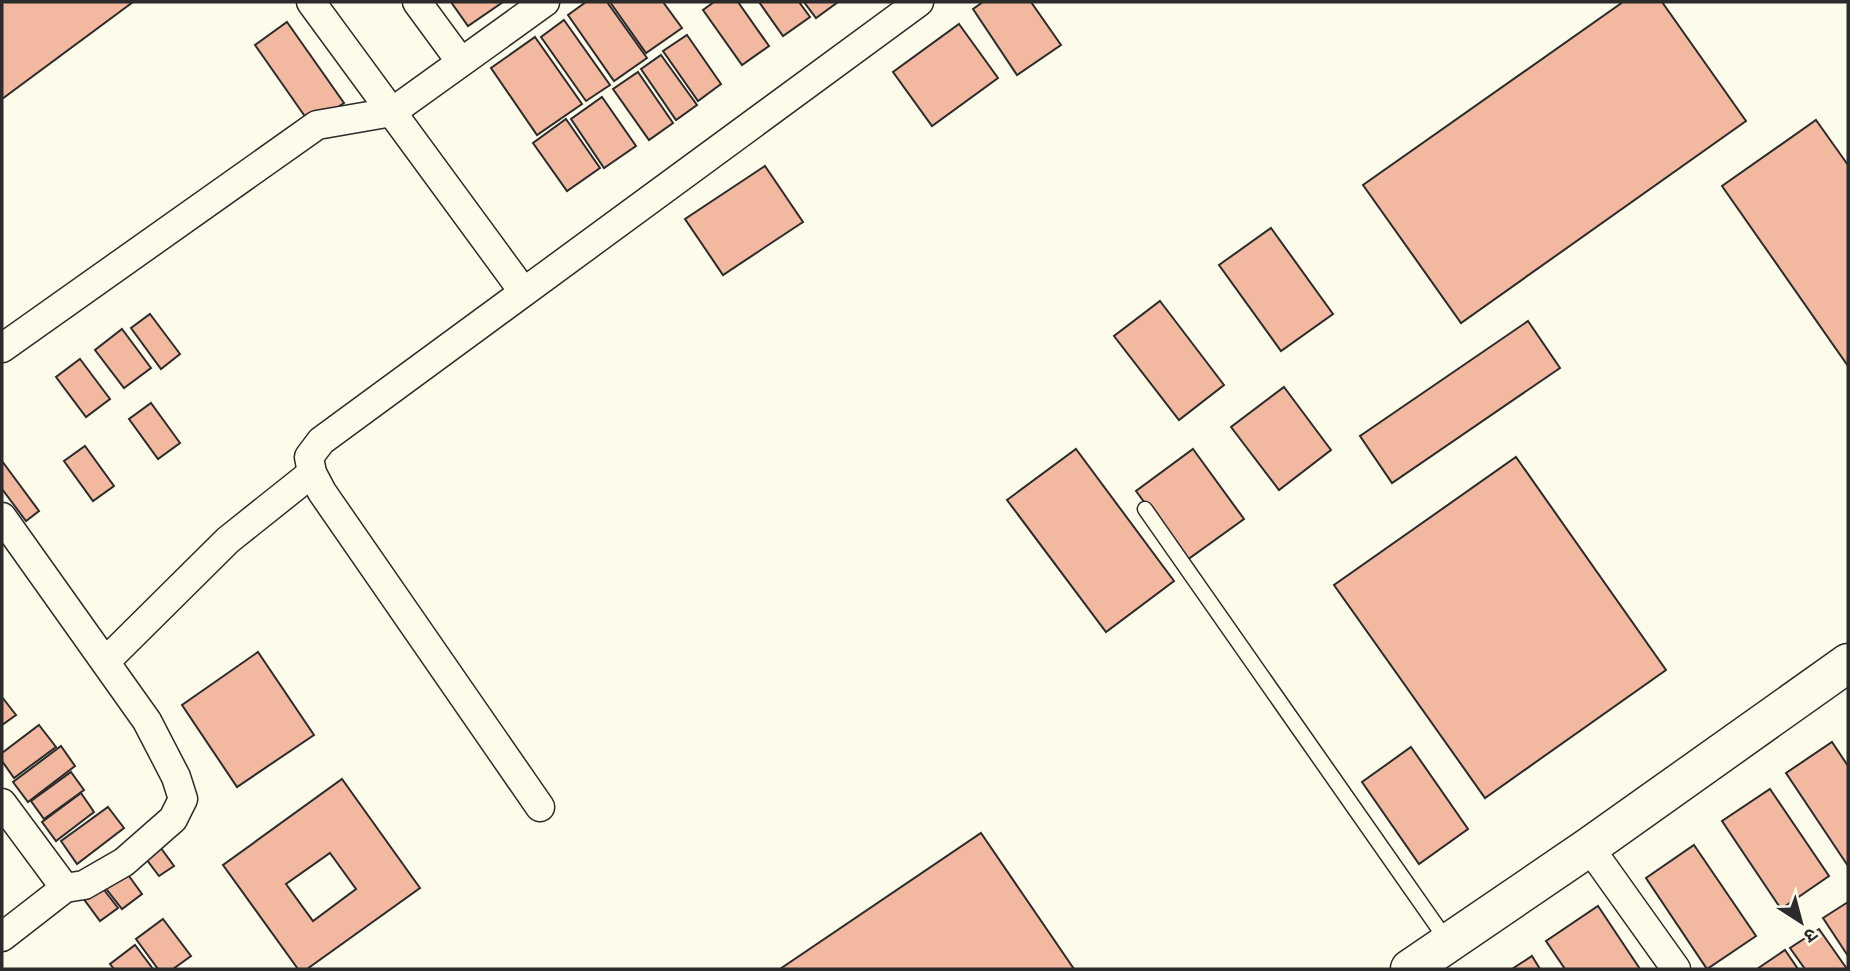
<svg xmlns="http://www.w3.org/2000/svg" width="1850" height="971" font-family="Quicksand,'Noto Sans Devanagari',sans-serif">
  <rect width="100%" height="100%" fill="#fdfbea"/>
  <g fill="#f2b8a0" stroke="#2b2b2b" stroke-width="2" fill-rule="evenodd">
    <polygon points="2,2 133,2 2,99"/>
    <polygon points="451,2 503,2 468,26"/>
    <polygon points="586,2 607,2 647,58 614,81 568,15"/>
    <polygon points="610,2 663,2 682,28 646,53"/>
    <polygon points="714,2 738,2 769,46 742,65 703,10"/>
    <polygon points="759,2 799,2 810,17 783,36"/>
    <polygon points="804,2 838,2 816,18"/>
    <polygon points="983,2 1031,2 1061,45 1017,75 973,9"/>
    <polygon points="1623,2 1662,2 1746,121 1461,323 1363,185"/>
    <polygon points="564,20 610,85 586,101 541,37"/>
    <polygon points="287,22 344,103 311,125 255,45"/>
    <polygon points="959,24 998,78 932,126 893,72"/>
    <polygon points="687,35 721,84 698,101 663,51"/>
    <polygon points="535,37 582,104 537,135 491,68"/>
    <polygon points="661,55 697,105 676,120 641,69"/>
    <polygon points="638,72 673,123 649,140 613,89"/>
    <polygon points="602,97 636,146 604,168 571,119"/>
    <polygon points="566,119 600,168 567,191 533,143"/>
    <polygon points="1816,120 1848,165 1848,366 1722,186"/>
    <polygon points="765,166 803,222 723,275 685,219"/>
    <polygon points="1271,228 1333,314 1281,351 1219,265"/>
    <polygon points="1160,301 1224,385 1179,420 1114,336"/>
    <polygon points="150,314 180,354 161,369 131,328"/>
    <polygon points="1528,321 1560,368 1392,483 1360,436"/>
    <polygon points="122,329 151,368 124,388 95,350"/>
    <polygon points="80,359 110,399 86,417 56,377"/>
    <polygon points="1284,387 1331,450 1279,490 1231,427"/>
    <polygon points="151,403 180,443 158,459 129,419"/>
    <polygon points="85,446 114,486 93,501 64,461"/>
    <polygon points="1076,449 1174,581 1106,632 1007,500"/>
    <polygon points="1193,449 1244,519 1187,560 1136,491"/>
    <polygon points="1516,457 1666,670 1485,798 1334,585"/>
    <polygon points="2,461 39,511 26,521 2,489"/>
    <polygon points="258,652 314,735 237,787 182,705"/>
    <polygon points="2,697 16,715 2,725"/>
    <polygon points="39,725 56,747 14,778 2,761 2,753"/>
    <polygon points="1832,742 1848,766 1848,866 1786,773"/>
    <polygon points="61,746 75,766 28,802 13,782"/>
    <polygon points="1411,747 1468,829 1419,864 1362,782"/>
    <polygon points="71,772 84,790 44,819 31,801"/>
    <path d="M 342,779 L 420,888 L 307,969 L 298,969 L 223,865 ZM 330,853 L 356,889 L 313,921 L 286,884 Z"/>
    <polygon points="1770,789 1829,876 1781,909 1722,821"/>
    <polygon points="81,793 94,812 56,841 42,822"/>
    <polygon points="108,807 124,828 77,864 61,841"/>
    <polygon points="981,833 1074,969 780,969"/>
    <polygon points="155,840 174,866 159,876 140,851"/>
    <polygon points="1694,845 1756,936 1707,969 1646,878"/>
    <polygon points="121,865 142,894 122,909 100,881"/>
    <polygon points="98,882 118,908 100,921 80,894"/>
    <polygon points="1848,902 1848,956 1823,918"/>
    <polygon points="1598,906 1640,969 1565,969 1546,941"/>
    <polygon points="163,919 191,956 173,969 158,969 136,939"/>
    <polygon points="1819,929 1847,969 1805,969 1790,948"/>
    <polygon points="135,945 153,969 114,969 110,964"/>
    <polygon points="1785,950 1798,969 1757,969"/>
    <polygon points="1532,956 1540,969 1512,969"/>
  </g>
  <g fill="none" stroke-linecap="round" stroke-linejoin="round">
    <g stroke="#2b2b2b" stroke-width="17">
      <polyline id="lane" points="1145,509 1448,942"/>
    </g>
    <g stroke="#2b2b2b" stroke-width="31">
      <g id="street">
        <polyline points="311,2 523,291"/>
        <polyline points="417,2 461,62"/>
        <polyline points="2,348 317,125 392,112 545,2"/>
        <polyline points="2,517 147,721 176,777 183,799 173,819 124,862 84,885 65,888 2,803"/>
        <polyline points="106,661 228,540 312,473"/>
        <polyline points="540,807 322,492 312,473 309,457 321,441 919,2"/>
        <polyline points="1589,847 1676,969"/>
        <polyline points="2,937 65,888"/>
      </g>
    </g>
    <g stroke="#2b2b2b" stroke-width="41">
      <polyline id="secondary" points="1410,969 1589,847 1848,663"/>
    </g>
    <use href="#lane" stroke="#fdfbea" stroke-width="14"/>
    <use href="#street" stroke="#fdfbea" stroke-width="28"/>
    <use href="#secondary" stroke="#fdfbea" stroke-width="38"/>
  </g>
  <rect width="1850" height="971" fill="none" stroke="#2b2b2b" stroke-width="7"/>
  <g transform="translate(1801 922) rotate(144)" stroke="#fdfbea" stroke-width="5" paint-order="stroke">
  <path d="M0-5L12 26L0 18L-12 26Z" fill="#2b2b2b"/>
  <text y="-10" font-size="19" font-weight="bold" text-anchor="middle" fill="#2b2b2b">उ</text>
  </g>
</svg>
